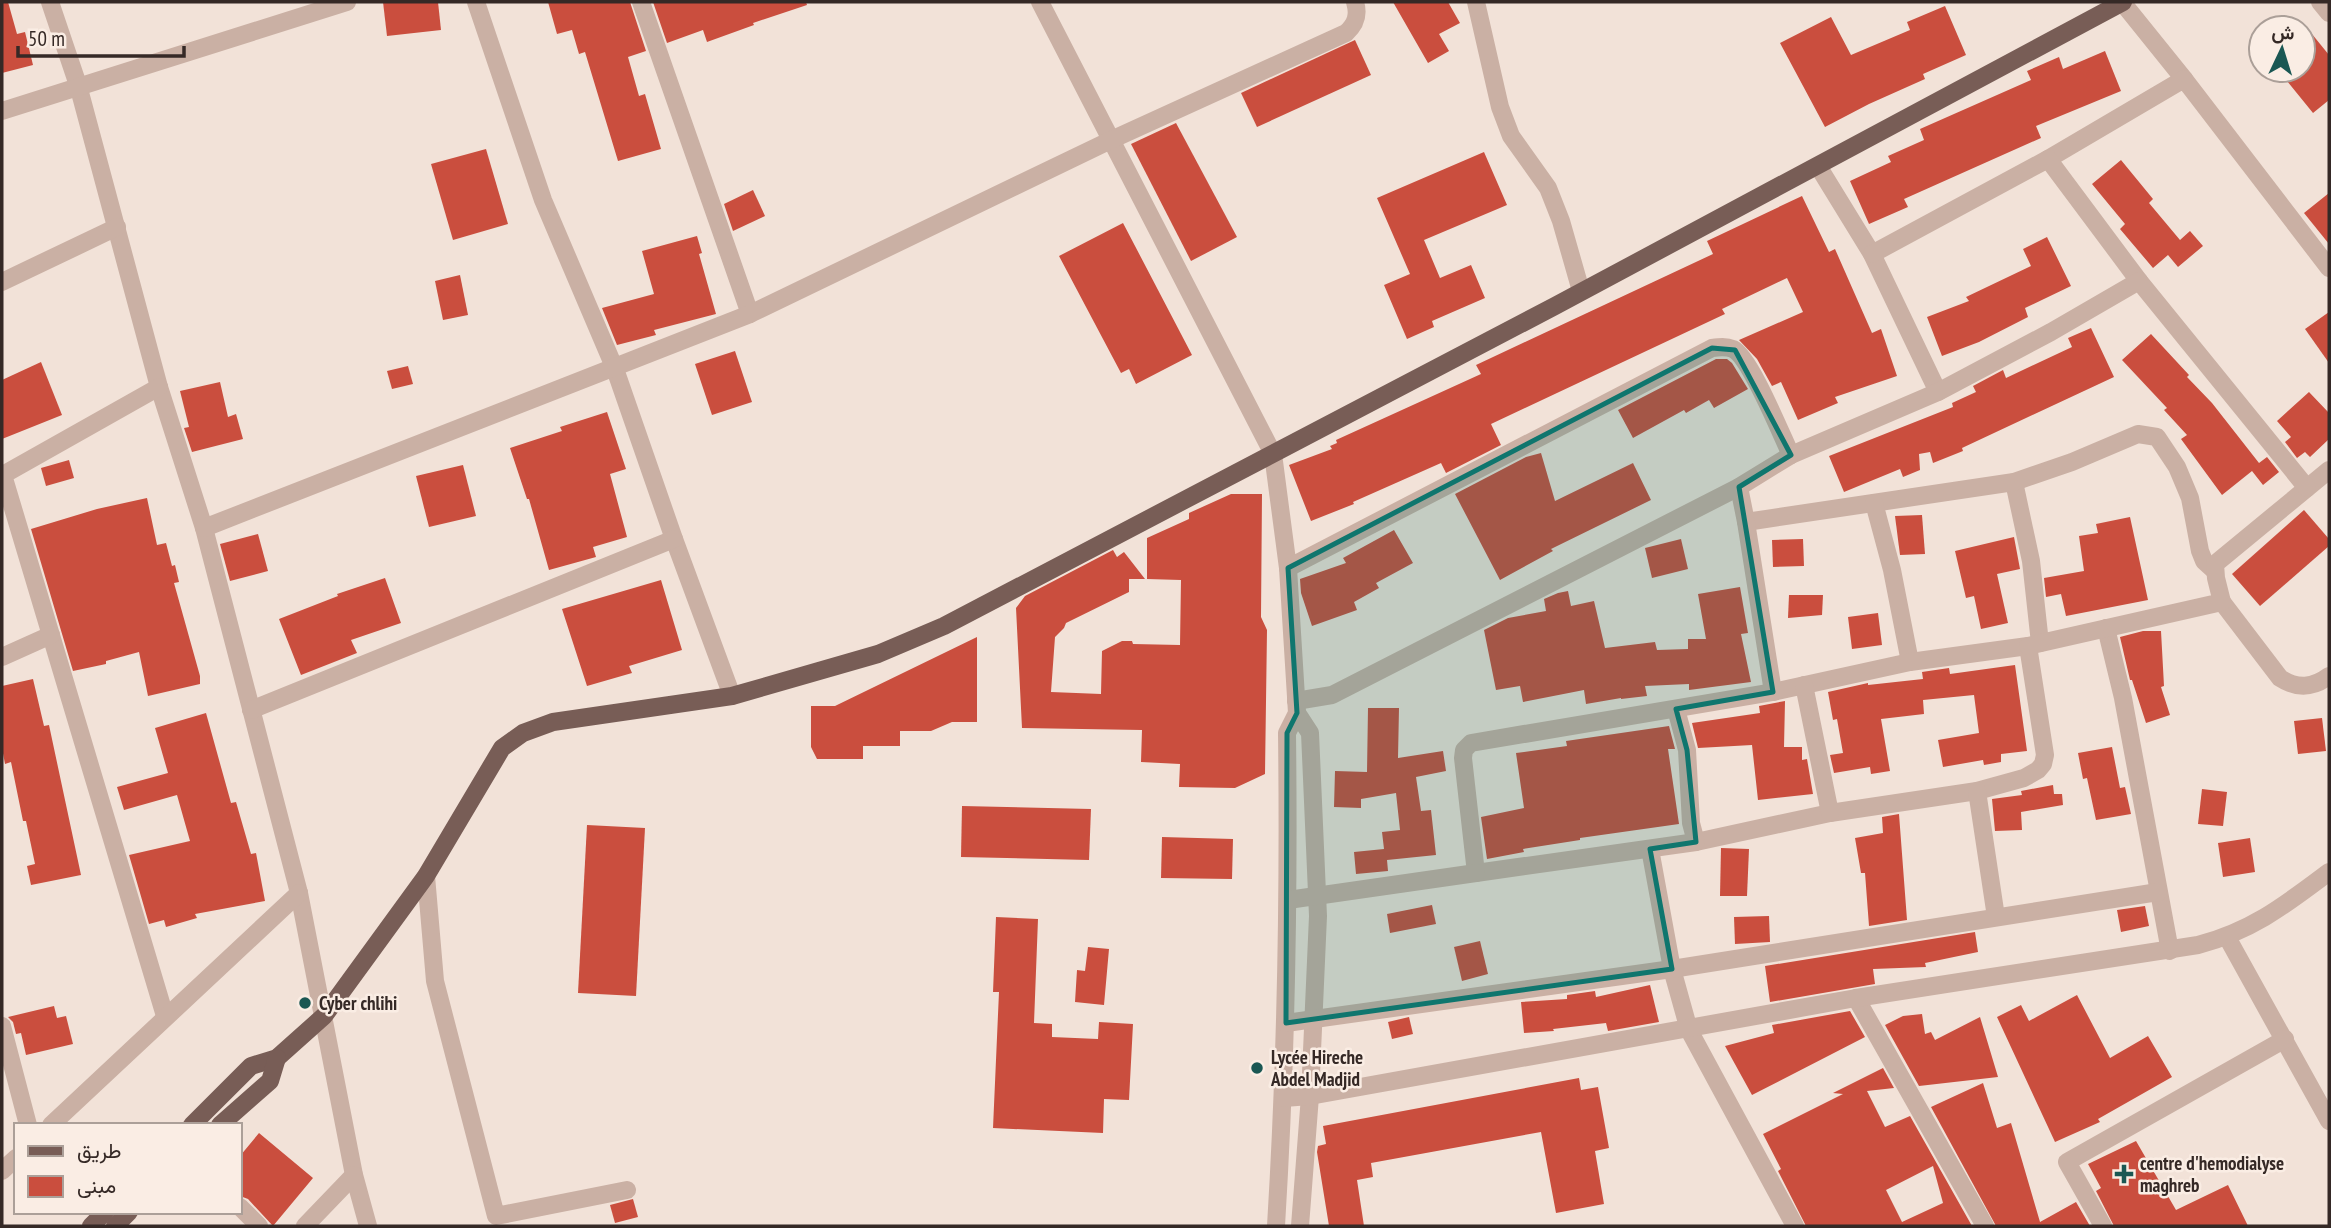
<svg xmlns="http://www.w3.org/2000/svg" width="2331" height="1228" font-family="'PT Sans Narrow',Vazirmatn,sans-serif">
  <rect width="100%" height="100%" fill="#f2e2d8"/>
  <g fill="#ca4e3e" fill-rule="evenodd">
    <polygon points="2,2 8,2 17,34 25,32 33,65 2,73"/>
    <polygon points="383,2 438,2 441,30 387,36"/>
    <polygon points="548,2 630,2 646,51 628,57 639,96 645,94 661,149 618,161 585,52 579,54 572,30 557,34"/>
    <polygon points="653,2 806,2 807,5 753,23 754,25 707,42 703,30 667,43"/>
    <polygon points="1393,2 1448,2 1460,23 1439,34 1449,51 1428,63"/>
    <polygon points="1945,6 1966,55 1923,74 1925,79 1869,104 1825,127 1780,43 1831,17 1851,55 1910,30 1907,22"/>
    <polygon points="2303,23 2329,55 2329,100 2313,113 2278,70 2303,70"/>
    <polygon points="1355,40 1371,75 1257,127 1241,93"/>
    <polygon points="2105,51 2121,91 2036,126 2041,138 1904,199 1908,207 1869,224 1850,181 1891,162 1888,156 1924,140 1920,129 2031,80 2027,71 2059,57 2063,69"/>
    <polygon points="1176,123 1237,237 1191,261 1131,144"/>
    <polygon points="486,149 508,224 453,240 431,164"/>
    <polygon points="1484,152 1507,205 1424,240 1440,278 1471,265 1485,298 1432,321 1434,327 1407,339 1384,285 1410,274 1377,198"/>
    <polygon points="2121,160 2153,199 2149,203 2180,240 2190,231 2203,246 2178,267 2168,255 2153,268 2120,229 2125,224 2092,184"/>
    <polygon points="753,190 765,216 733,231 724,204"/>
    <polygon points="2329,193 2329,244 2304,213"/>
    <polygon points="1802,196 1829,252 1835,249 1872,333 1881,329 1897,376 1835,397 1838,403 1798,420 1781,382 1772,386 1757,359 1739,340 1803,312 1787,278 1722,309 1725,314 1491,424 1501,445 1446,473 1441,463 1353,502 1354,504 1311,521 1289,465 1332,449 1330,446 1337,443 1336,440 1481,374 1476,365 1713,254 1707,241"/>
    <polygon points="1123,223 1192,355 1136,384 1129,369 1121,373 1059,256"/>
    <polygon points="697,236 702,253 699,254 716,314 654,330 656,335 617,345 602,308 654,294 642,251"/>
    <polygon points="2047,237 2071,286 2025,308 2028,317 1979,342 1942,356 1927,317 1969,301 1966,297 2031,266 2023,249"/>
    <polygon points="460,275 468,315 443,320 435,281"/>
    <polygon points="2329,312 2329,363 2305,329"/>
    <polygon points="2091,328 2114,377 1962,448 1963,451 1933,463 1930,452 1919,454 1920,470 1903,477 1900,469 1844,492 1829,456 1953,407 1952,403 1976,392 1973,386 2003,370 2006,378 2072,347 2068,338"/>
    <polygon points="2151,334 2189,375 2187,377 2212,403 2259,463 2267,457 2279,472 2263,485 2252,471 2222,495 2181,439 2187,435 2164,410 2167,408 2122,360"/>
    <polygon points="735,351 752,402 712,415 695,364"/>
    <polygon points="1716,359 1727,359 1732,363 1748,389 1714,408 1709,400 1686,413 1684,410 1633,438 1618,410"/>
    <polygon points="41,362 62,415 2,439 2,380"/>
    <polygon points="408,366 413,384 392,389 387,371"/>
    <polygon points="220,382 228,417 236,414 243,439 192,452 184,428 189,427 180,391"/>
    <polygon points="2309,392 2329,413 2329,439 2310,457 2305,452 2297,458 2285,442 2291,437 2277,421"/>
    <polygon points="607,412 626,469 610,474 627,537 593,547 596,557 549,570 529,499 527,499 510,448 562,431 560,427"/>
    <polygon points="1541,453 1555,501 1633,463 1651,500 1551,549 1553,551 1500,580 1455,494 1526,457"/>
    <polygon points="69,460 74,478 46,486 41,468"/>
    <polygon points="463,465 476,516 429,527 416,476"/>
    <polygon points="1231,494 1262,494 1261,617 1267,630 1265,774 1235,788 1179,787 1180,764 1141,762 1142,730 1022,728 1016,608 1025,596 1113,550 1117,557 1124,552 1145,579 1129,579 1129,592 1066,623 1064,628 1055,637 1051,692 1101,694 1102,651 1122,641 1132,641 1133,644 1180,645 1181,580 1147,579 1147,538 1189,519 1189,513"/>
    <polygon points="147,498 157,545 166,543 172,566 175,565 179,582 174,583 200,676 200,684 148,696 139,652 106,661 106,664 73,671 31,529 97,509"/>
    <polygon points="2304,510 2329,539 2329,546 2260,606 2232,574"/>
    <polygon points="1922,515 1925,554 1900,555 1895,516"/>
    <polygon points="2130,517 2148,600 2066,616 2061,594 2046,597 2044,578 2084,571 2079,536 2098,533 2096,524"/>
    <polygon points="1394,530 1413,563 1376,583 1379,588 1354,602 1357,610 1312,626 1301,593 1300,579 1346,563 1343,558"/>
    <polygon points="258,534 268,571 230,581 220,544"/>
    <polygon points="2014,537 2020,569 1997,574 2008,623 1981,629 1974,596 1966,598 1955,551"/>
    <polygon points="1681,539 1688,569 1652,578 1645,548"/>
    <polygon points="1803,539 1804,566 1773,567 1772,540"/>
    <polygon points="385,578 401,623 351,640 357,653 301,675 279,619 338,596 337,594"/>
    <polygon points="661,580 682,650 629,666 632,673 587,686 562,609"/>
    <polygon points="1740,587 1748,633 1741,634 1751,682 1689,690 1689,684 1645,686 1647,696 1621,699 1621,698 1586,704 1584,690 1523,702 1520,686 1496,690 1484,630 1508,618 1546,611 1544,599 1558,593 1568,591 1571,606 1594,601 1605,648 1655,642 1657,650 1688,649 1688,639 1706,639 1698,594"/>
    <polygon points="1789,595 1823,595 1822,615 1788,618"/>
    <polygon points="1878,613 1882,645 1852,649 1848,617"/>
    <polygon points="2143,631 2161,631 2164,686 2161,687 2170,715 2146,723 2132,680 2130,680 2120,637"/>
    <polygon points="977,637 977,722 952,722 931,731 900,731 900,746 863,746 863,759 817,759 811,747 811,706 835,706"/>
    <polygon points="2015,665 2027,751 2001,754 2001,762 1984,765 1983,760 1943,767 1938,740 1979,733 1974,695 1923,700 1924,714 1881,719 1890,771 1871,774 1870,767 1834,773 1830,755 1843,753 1837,719 1833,720 1828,692 1868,683 1868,685 1923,679 1922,672 1949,668 1950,674"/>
    <polygon points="33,679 44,726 49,725 81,875 31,885 27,866 35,864 26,821 23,821 11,762 5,764 2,748 2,686"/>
    <polygon points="1785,701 1784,747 1802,747 1802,760 1807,759 1813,794 1758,800 1752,745 1698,748 1692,723 1760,713 1759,706"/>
    <polygon points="1368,708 1399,708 1398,758 1443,751 1446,771 1416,777 1421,811 1431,810 1436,855 1387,860 1388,871 1356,874 1354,852 1384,849 1382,832 1400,830 1396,793 1361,799 1361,808 1334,807 1335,771 1367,772"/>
    <polygon points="206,713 231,803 236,802 251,854 256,853 265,901 195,914 197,918 166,927 164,920 149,924 129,855 190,841 177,795 124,810 117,787 168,773 155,728"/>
    <polygon points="2322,718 2326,751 2298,754 2294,721"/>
    <polygon points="1669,726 1675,749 1668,749 1679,824 1580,838 1580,840 1523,849 1524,852 1487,859 1481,817 1524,808 1516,753 1567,746 1566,741"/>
    <polygon points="2112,747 2120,788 2125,787 2131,814 2096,820 2087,778 2083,779 2078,753"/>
    <polygon points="2053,785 2054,794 2062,794 2063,805 2021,812 2022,830 1995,831 1992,799 2022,795 2021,791"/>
    <polygon points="2202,789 2227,792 2223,826 2198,824"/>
    <polygon points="962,806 1091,809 1089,860 961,857"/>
    <polygon points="1899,814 1907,920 1869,926 1865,873 1861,873 1855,838 1883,833 1882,817"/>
    <polygon points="587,825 645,828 636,996 578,993"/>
    <polygon points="1162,837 1233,839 1232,879 1161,878"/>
    <polygon points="2250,838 2255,872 2223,877 2218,843"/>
    <polygon points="1721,848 1749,849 1747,896 1720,896"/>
    <polygon points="1432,905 1436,924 1390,933 1387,914"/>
    <polygon points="2145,906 2149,926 2121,932 2117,910"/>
    <polygon points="1769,916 1770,942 1735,944 1734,917"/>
    <polygon points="996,917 1038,919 1034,1023 1052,1024 1052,1037 1098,1039 1099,1022 1133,1024 1129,1100 1104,1099 1103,1133 993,1128 999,992 993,992"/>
    <polygon points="1975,932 1978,952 1925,963 1926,967 1873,969 1875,984 1770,1002 1765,966"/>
    <polygon points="1480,941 1488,974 1462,981 1454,947"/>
    <polygon points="1088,947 1109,949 1104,1005 1075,1002 1077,970 1085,971"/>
    <polygon points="1650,985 1659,1022 1608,1031 1606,1023 1553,1029 1554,1031 1524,1033 1521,1002 1567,999 1567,995 1595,991 1596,997"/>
    <polygon points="2077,995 2110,1058 2148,1036 2172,1077 2098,1119 2100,1122 2055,1142 1997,1017 2021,1005 2029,1021"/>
    <polygon points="54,1006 57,1018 66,1016 73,1044 26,1055 21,1033 16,1034 13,1022 8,1017"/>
    <polygon points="1850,1011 1865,1037 1752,1095 1725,1046 1774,1033 1772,1025"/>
    <polygon points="1922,1014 1925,1034 1931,1032 1935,1040 1980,1017 1998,1077 1919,1086 1885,1025 1903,1016"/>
    <polygon points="1409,1017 1413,1034 1392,1039 1388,1022"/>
    <path d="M 1883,1068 L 1894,1088 L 1867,1091 L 1885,1127 L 1910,1116 L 1972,1226 L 1806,1226 L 1778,1171 L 1781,1169 L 1763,1134 L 1843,1094 L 1833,1093 ZM 1933,1166 L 1943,1203 L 1902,1222 L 1886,1190 Z"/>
    <polygon points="1579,1078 1581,1090 1598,1087 1609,1148 1595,1151 1604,1204 1556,1213 1541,1132 1371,1163 1373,1177 1357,1180 1364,1226 1329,1226 1317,1152 1318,1146 1326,1144 1323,1126"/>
    <polygon points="1983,1083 1997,1128 2011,1123 2040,1222 2076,1202 2090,1226 1996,1226 1931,1107"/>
    <polygon points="259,1133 313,1178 273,1226 248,1199 240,1196 240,1156"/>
    <polygon points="2136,1141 2176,1210 2228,1185 2248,1226 2114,1226 2096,1191 2101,1188 2088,1164"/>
    <polygon points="633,1199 638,1217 615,1223 610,1205"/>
  </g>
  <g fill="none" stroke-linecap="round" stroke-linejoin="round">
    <g stroke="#cab0a4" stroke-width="18">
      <polyline points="50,2 78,85 159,387 204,528 299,893 354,1175 368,1226"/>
      <polyline points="476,2 543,200 615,369 674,539 732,696"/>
      <polyline points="641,2 750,314"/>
      <path d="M 1040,2 L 1273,454 L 1288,568 L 1297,713 L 1287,733 C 1289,897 1286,1062 1276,1226"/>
      <polyline points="1476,2 1500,107 1511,136 1548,188 1561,221 1581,291"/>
      <polyline points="2122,2 2184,79"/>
      <polyline points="2320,2 2329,13"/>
      <polyline points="2,111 347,2"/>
      <polyline points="2048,159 2184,79 2329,268"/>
      <polyline points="1818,166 1872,254 1938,392"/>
      <polyline points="1872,254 2048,159 2139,281"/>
      <polyline points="2,282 117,227"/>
      <polyline points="159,387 3,475 165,1016"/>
      <polyline points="2014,482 2031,561 2040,643"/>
      <polyline points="1739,487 1746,522 2014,482 2072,462 2138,434 2157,437 2177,467 2190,498 2200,551 2204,561 2215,571"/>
      <polyline points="1874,503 1892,570 1910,662"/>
      <polyline points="1746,522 1773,692"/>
      <path d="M 204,528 L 750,314 L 1111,140 L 1346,33 C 1356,24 1359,15 1355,2"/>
      <path d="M 1288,568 L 1712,348 C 1719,347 1726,346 1733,349 C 1750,357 1781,434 1791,455"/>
      <path d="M 2222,602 L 2280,678 C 2297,689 2313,688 2329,676"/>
      <polyline points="2106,628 2123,698 2170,951"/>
      <polygon points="2028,646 2045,755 2043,764 2038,770 2024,778 1977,791 1830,813 1696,842 1476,873 1463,758 1464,750 1471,743 1773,692 1910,662"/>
      <polyline points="2028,646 2222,602 2216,578 2215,564 2329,470"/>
      <polyline points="2,657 51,635"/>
      <polyline points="1804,685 1830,813"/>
      <polyline points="1296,701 1332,695 1739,487 1791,455 1938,392 2051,332 2139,281 2307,488"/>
      <polyline points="1676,709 1687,750 1691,823 1696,842"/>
      <polyline points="251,710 674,539"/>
      <polyline points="1297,713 1310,733 1318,916 1310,1096 1300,1226"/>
      <polyline points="1977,791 1996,917"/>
      <polyline points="1650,849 1672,969 1689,1030 1795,1226"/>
      <polyline points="426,876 435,981 496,1216 627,1190"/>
      <polyline points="1288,900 1476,873"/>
      <polyline points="2227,937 2329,1121"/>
      <polyline points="1856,998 1985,1226"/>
      <polyline points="1286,1023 1672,969 2158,892"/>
      <polyline points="2,1026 28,1125"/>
      <path d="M 1284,1098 L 1310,1096 L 1856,998 L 2198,945 C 2252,931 2285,905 2329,872"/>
      <polyline points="51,1125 299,893"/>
      <polyline points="2,1171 16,1158"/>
      <polyline points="240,1207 259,1226"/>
      <polyline points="305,1226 354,1175"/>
      <polyline points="2103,1226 2067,1162 2285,1039"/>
    </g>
    <g stroke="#785d56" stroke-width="18">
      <polyline points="192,1125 251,1066 277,1058 324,1016 426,876 502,748 523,733 553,722 732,696 878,654 944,626 1555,306 2123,2"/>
      <polyline points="220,1125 270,1081 277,1058"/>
      <polyline points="91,1226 105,1212"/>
      <polyline points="115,1226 129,1212"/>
    </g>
  </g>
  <path fill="#0f766e" fill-opacity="0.2" stroke="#0f766e" stroke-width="5" stroke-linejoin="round" d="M 1712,348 L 1735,350 L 1791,455 L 1739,487 L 1773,692 L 1676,709 L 1687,750 L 1696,842 L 1650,849 L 1672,969 L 1286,1023 L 1287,733 L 1297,713 L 1288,568 Z"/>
  <g fill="#1a5753" stroke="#faede4" stroke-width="2.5">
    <circle cx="305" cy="1003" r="7"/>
    <circle cx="1257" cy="1068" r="7"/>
    <path d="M2120.5 1163.5h7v7h7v7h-7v7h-7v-7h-7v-7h7z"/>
  </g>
  <g text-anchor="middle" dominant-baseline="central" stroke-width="5" stroke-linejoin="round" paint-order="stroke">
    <g font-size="19" font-weight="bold" fill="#352926" stroke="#faede4" text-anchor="start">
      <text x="319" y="1003">Cyber chlihi</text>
      <text x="1271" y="1057">Lycée Hireche<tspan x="1271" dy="22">Abdel Madjid</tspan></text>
      <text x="2140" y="1163">centre d'hemodialyse<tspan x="2140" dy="22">maghreb</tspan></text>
    </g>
  </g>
  <rect width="2331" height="1228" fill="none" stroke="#352926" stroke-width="7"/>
  <rect x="14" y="1123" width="228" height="91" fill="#faede4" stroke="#ab9f98" stroke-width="2"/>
  <rect x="28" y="1146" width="35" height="10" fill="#785d56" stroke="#ab9f98" stroke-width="2"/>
  <text x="77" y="1158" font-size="21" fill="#352926">طريق</text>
  <rect x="28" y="1176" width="35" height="21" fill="#ca4e3e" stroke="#ab9f98" stroke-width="2"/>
  <text x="77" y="1193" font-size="21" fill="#352926">مبنى</text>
  <g transform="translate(2282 49) rotate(4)"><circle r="33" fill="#faede4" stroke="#ab9f98" stroke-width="2"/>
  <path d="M0-5L12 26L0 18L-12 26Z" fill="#1a5753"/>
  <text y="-10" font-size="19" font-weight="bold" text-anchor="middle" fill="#352926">ش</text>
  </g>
  <path d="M18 46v10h166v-10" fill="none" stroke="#352926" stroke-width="3.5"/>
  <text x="28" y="46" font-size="21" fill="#352926" stroke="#faede4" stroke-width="5" paint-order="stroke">50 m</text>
</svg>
